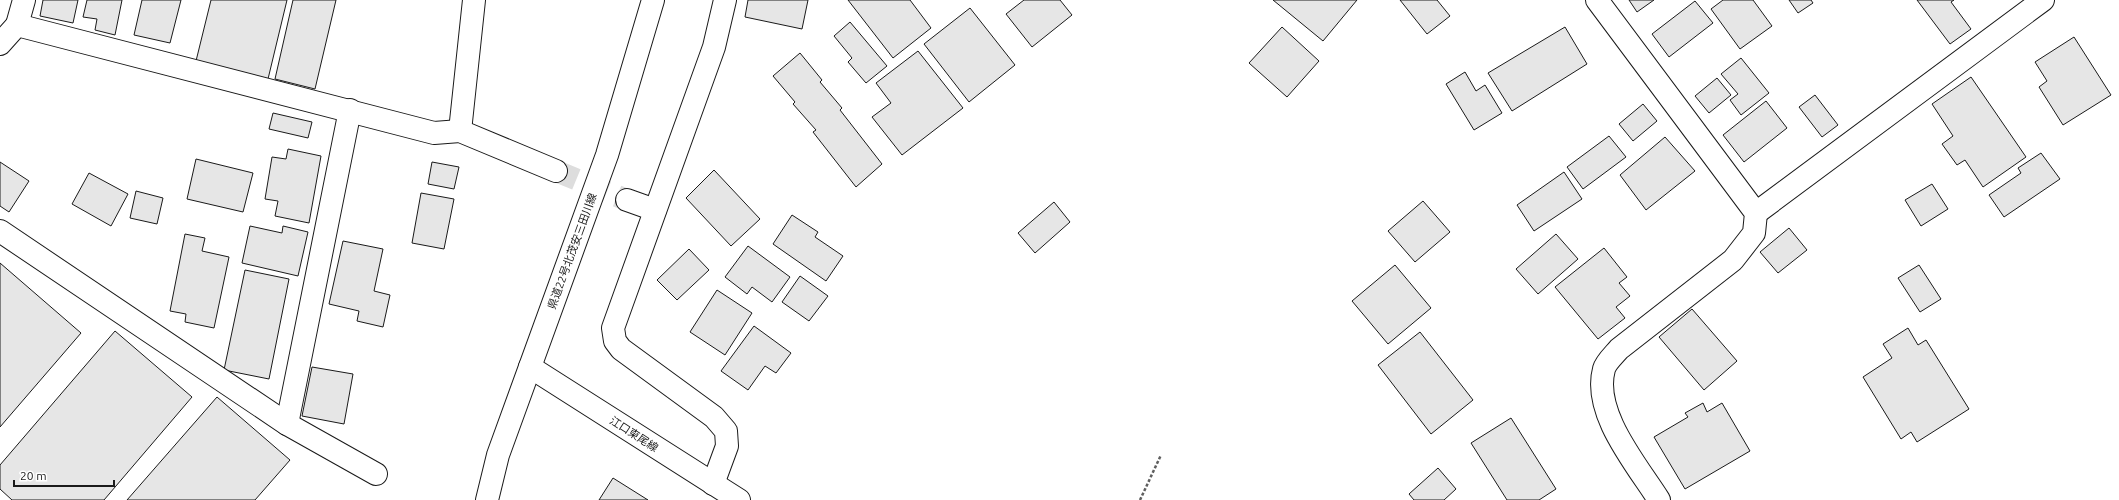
<svg xmlns="http://www.w3.org/2000/svg" width="2119" height="500" font-family="Ubuntu,'Noto Sans JP',sans-serif">
  <rect width="100%" height="100%" fill="#fff"/>
  <g fill="#e6e6e6" stroke="#1a1a1a">
    <polygon points="43,0 78,0 73,23 40,16"/>
    <polygon points="87,0 122,0 115,35 95,30 97,19 83,17"/>
    <polygon points="142,0 181,0 170,43 134,35"/>
    <polygon points="211,0 287,0 268,79 196,61"/>
    <polygon points="293,0 336,0 315,89 275,79"/>
    <polygon points="748,0 808,0 802,29 745,17"/>
    <polygon points="848,0 910,0 931,28 893,58"/>
    <polygon points="1024,0 1060,0 1072,15 1032,47 1006,14"/>
    <polygon points="1273,0 1357,0 1323,41"/>
    <polygon points="1400,0 1437,0 1450,16 1427,34"/>
    <polygon points="1629,0 1654,0 1637,12"/>
    <polygon points="1723,0 1753,0 1772,26 1740,49 1711,9"/>
    <polygon points="1789,0 1811,0 1813,3 1798,13"/>
    <polygon points="1917,0 1954,0 1951,2 1971,29 1950,44"/>
    <polygon points="1695,1 1713,23 1669,57 1652,34"/>
    <polygon points="970,8 1015,65 969,102 924,44"/>
    <polygon points="850,22 887,66 866,83 848,62 852,58 834,36"/>
    <polygon points="1282,27 1319,61 1287,97 1249,63"/>
    <polygon points="1565,27 1587,64 1512,111 1488,73"/>
    <polygon points="2074,37 2111,95 2063,125 2039,87 2047,81 2035,62"/>
    <polygon points="918,51 963,108 902,155 872,117 891,103 876,83"/>
    <polygon points="800,53 822,80 820,82 842,108 840,110 882,164 856,187 813,132 816,130 793,104 795,102 773,76"/>
    <polygon points="1741,58 1769,93 1741,115 1730,100 1738,94 1721,74"/>
    <polygon points="1465,72 1476,91 1485,85 1502,113 1474,130 1446,84"/>
    <polygon points="1971,77 2026,157 1983,187 1965,160 1957,165 1942,144 1953,136 1932,104"/>
    <polygon points="1717,78 1731,95 1709,113 1695,96"/>
    <polygon points="1815,95 1838,125 1822,137 1799,107"/>
    <polygon points="1766,101 1787,128 1744,162 1723,135"/>
    <polygon points="1643,104 1657,121 1633,141 1619,124"/>
    <polygon points="273,113 312,122 308,138 269,129"/>
    <polygon points="1609,136 1626,157 1583,189 1567,167"/>
    <polygon points="1665,137 1695,171 1646,210 1620,175"/>
    <polygon points="288,149 321,156 309,223 275,216 278,201 265,199 272,157 286,159"/>
    <polygon points="2041,153 2060,179 2004,217 1989,195 2021,173 2018,168"/>
    <polygon points="196,159 253,173 243,212 187,199"/>
    <polygon points="0,162 29,181 9,212 0,206"/>
    <polygon points="432,162 459,167 454,189 428,184"/>
    <polygon points="714,170 760,219 731,246 686,198"/>
    <polygon points="1564,172 1582,199 1534,231 1517,205"/>
    <polygon points="89,173 128,194 111,226 72,204"/>
    <polygon points="1932,184 1948,209 1921,226 1905,200"/>
    <polygon points="136,191 163,198 157,224 130,218"/>
    <polygon points="421,193 454,199 444,249 412,243"/>
    <polygon points="1423,201 1450,232 1415,262 1388,231"/>
    <polygon points="1054,202 1070,222 1035,253 1018,233"/>
    <polygon points="792,215 818,232 815,237 843,256 826,281 773,244"/>
    <polygon points="250,226 282,233 283,226 308,232 298,276 242,263"/>
    <polygon points="1789,228 1807,250 1778,273 1760,252"/>
    <polygon points="185,234 205,238 202,251 229,257 214,328 185,322 186,314 170,311"/>
    <polygon points="1556,234 1578,259 1538,294 1516,269"/>
    <polygon points="343,241 383,249 374,291 390,295 383,327 357,321 359,311 329,304"/>
    <polygon points="748,246 790,277 772,302 752,287 747,294 725,277"/>
    <polygon points="1604,248 1627,277 1619,283 1630,296 1616,307 1625,318 1598,339 1555,287"/>
    <polygon points="689,249 709,270 677,300 657,280"/>
    <polygon points="0,263 81,333 0,427"/>
    <polygon points="1395,265 1431,308 1388,344 1352,301"/>
    <polygon points="1919,265 1941,299 1920,312 1898,278"/>
    <polygon points="245,270 289,279 269,379 224,370"/>
    <polygon points="800,276 828,296 809,321 782,302"/>
    <polygon points="717,290 752,313 725,355 690,332"/>
    <polygon points="1692,309 1737,361 1704,390 1659,337"/>
    <polygon points="754,326 791,353 776,373 765,366 748,390 721,371"/>
    <polygon points="1908,328 1918,345 1926,340 1969,409 1917,442 1911,432 1901,439 1863,377 1892,358 1883,344"/>
    <polygon points="115,331 192,397 104,500 12,500 0,489 0,465"/>
    <polygon points="1420,332 1473,400 1431,434 1378,365"/>
    <polygon points="312,367 353,374 344,424 302,416"/>
    <polygon points="217,397 290,460 255,500 127,500"/>
    <polygon points="1703,403 1707,412 1722,403 1750,451 1685,489 1654,437 1688,417 1685,413"/>
    <polygon points="1511,418 1556,489 1539,500 1507,500 1471,443"/>
    <polygon points="1438,468 1456,489 1444,500 1414,500 1409,494"/>
    <polygon points="613,478 648,500 599,500"/>
  </g>
  <g fill="none" stroke-linecap="round" stroke-linejoin="round">
    <polyline stroke="#ddd" stroke-width="22" stroke-dasharray="22 11" stroke-linecap="butt" points="556,171 627,200"/>
    <g stroke="#1a1a1a" stroke-width="24">
      <g id="street">
        <path d="M 1597,0 L 1756,213 L 1754,233 L 1733,260 L 1619,349 C 1614,355 1606,362 1604,369 C 1592,413 1637,465 1659,500"/>
        <polyline points="17,25 24,0"/>
        <polyline points="0,44 17,25 434,133 460,131 556,171"/>
        <polyline points="460,131 474,0"/>
        <polyline points="627,200 655,210"/>
        <polyline points="1756,213 2043,0"/>
        <polyline points="0,231 287,424 376,474"/>
        <polyline points="287,424 350,110"/>
      </g>
    </g>
    <g stroke="#1a1a1a" stroke-width="24">
      <g id="secondary">
        <polyline points="530,367 739,500"/>
        <polyline points="713,484 727,446 726,431 714,417 621,349 615,341 613,328 714,47 725,0"/>
      </g>
    </g>
    <g stroke="#1a1a1a" stroke-width="24">
      <polyline id="primary" points="487,500 498,455 607,155 653,0"/>
    </g>
    <polyline stroke="#5f5f5f" stroke-width="2.5" stroke-dasharray="3 2" stroke-linecap="butt" points="1140,500 1161,455"/>
    <use href="#street" stroke="#fff" stroke-width="22"/>
    <use href="#secondary" stroke="#fff" stroke-width="22"/>
    <use href="#primary" stroke="#fff" stroke-width="22"/>
  </g>
  <g text-anchor="middle" dominant-baseline="central" stroke-width="3" stroke-linejoin="round" paint-order="stroke">
    <g font-size="11" fill="#1a1a1a" stroke="#fff">
      <text transform="translate(572 251) rotate(-70)">県道22号北茂安三田川線</text>
      <text transform="translate(634 434) rotate(33)">江口東尾線</text>
    </g>
  </g>
  <path d="M14 480v6h100v-6" fill="none" stroke="#1a1a1a" stroke-width="2"/>
  <text x="20" y="480" font-size="12" fill="#1a1a1a" stroke="#ffffff" stroke-width="3" paint-order="stroke">20 m</text>
</svg>
